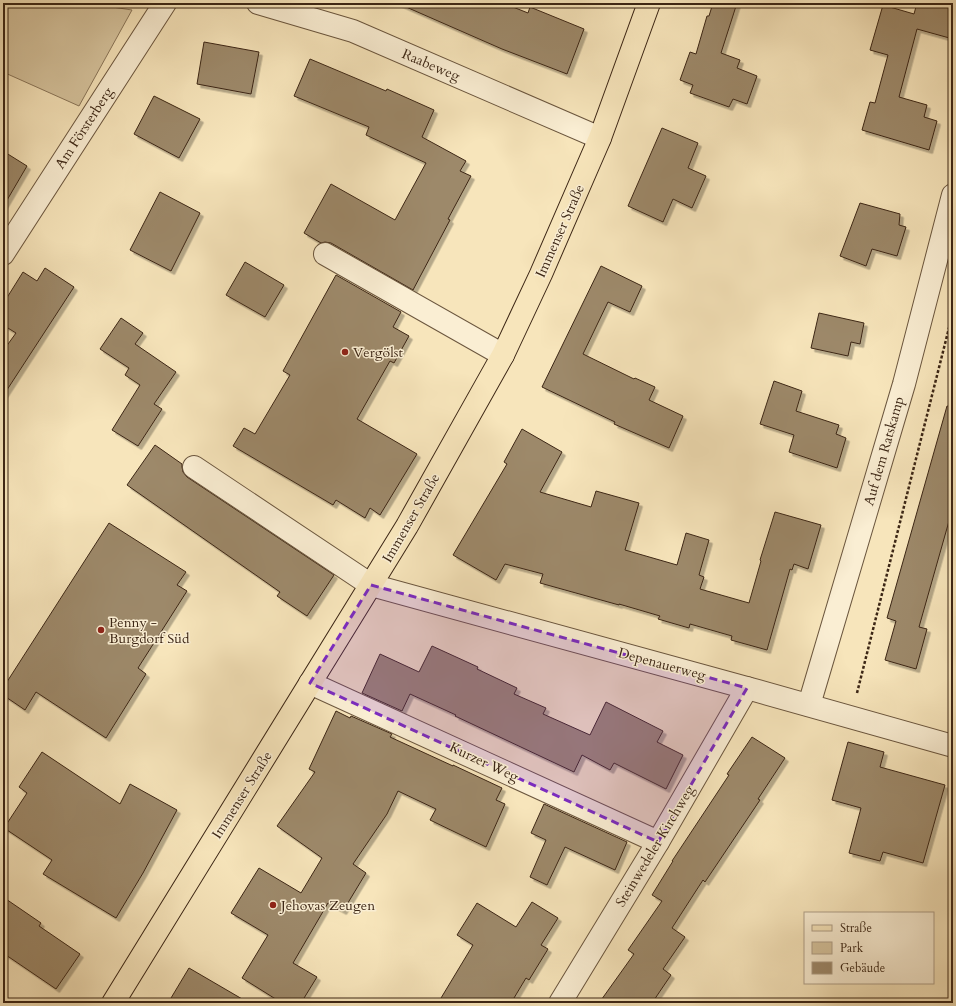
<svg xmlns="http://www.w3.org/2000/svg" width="956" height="1006" font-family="Cardo,serif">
  <defs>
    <filter id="shadow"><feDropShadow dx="3.5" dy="3.5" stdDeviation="0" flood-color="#0004"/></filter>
  </defs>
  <rect width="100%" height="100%" fill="#f7e5bb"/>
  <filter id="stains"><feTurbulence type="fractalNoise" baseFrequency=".005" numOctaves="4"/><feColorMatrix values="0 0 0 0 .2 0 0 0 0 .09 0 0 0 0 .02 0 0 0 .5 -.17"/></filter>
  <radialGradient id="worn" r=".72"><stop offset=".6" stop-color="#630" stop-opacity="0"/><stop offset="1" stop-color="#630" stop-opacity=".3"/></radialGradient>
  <polygon fill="#d7c59f" stroke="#8a765a" points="3,3 86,3 132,10 79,106 3,72"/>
  <g fill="#9d896b" stroke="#3c2615" filter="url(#shadow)">
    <polygon points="397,3 503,3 528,13 530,7 584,29 567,74 502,49"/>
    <polygon points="713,3 737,3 721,53 740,60 737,68 757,76 747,104 733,99 729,107 690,93 693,85 680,80 690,52 696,54 707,16 709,16"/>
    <polygon points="917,3 953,3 953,39 917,29 899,97 927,105 924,117 937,121 929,150 862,130 870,102 875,103 888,55 870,50 883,5 914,14"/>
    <polygon points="204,42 259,52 251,94 197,84"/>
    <polygon points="310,59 386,91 387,89 434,110 422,137 466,161 460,171 471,176 448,219 450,220 413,290 331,243 325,242 321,243 304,233 331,184 395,220 426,163 366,135 369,127 294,96"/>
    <polygon points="154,96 200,119 179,158 134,134"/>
    <polygon points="662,128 698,143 688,168 706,176 692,208 673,199 663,222 628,206"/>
    <polygon points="3,151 27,166 3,207"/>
    <polygon points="160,192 200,213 171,271 130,250"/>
    <polygon points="860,203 900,214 899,225 906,227 897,256 872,249 866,266 840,256"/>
    <polygon points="245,262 284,285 265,317 226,295"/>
    <polygon points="601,266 642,286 630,312 608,302 583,354 634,379 635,378 655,387 649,400 683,416 669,448 614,424 615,422 542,387"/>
    <polygon points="45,268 74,287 3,396 3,351 16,333 3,325 3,304 23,272 37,281"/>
    <polygon points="336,275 401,312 393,327 409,336 394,363 390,361 357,419 417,454 380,515 370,508 365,518 336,500 333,505 233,446 244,428 255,434 290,375 283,371"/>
    <polygon points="819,313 864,323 860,344 851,342 848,356 811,348"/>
    <polygon points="121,318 143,333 135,344 176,372 154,404 162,409 138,446 112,430 140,385 125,375 129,368 100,349"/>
    <polygon points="774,381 802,391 796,411 839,425 836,434 846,438 837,468 789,452 794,435 760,424"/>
    <polygon points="947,406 953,407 953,507 919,627 927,629 916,669 885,660 896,621 887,618"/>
    <polygon points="522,429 562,452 540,492 591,507 596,491 639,503 625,550 677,565 686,533 709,540 699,575 704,577 700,589 749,603 761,561 760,560 775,512 821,525 808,569 794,564 792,570 790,569 767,650 731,640 732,636 690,624 689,628 658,619 660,616 619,604 619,605 540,583 543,574 505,564 496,580 453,555 507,464 504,462"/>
    <polygon points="155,445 182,464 182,467 183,472 187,477 334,575 307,616 277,596 280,592 127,485"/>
    <polygon points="109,523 186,572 177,585 187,591 138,668 146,674 106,738 36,692 25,710 3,695 3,688"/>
    <polygon points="432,646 478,667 477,669 517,688 514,694 546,708 543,714 590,735 606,702 663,731 657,742 683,755 666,789 614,763 610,770 582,755 574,772 455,716 456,715 410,694 402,711 362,693 380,654 419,672"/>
    <polygon points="336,711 350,718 351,716 392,734 390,737 453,766 453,765 502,788 496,800 505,804 486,847 430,820 436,809 398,791 387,814 353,864 366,873 343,911 328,903 293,963 317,977 301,1003 282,1003 242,978 268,935 231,913 259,868 301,893 322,858 277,826 315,772 309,769"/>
    <polygon points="752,737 785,758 758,799 760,800 705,882 703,880 672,928 685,937 663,969 671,975 652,1003 599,1003 634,954 628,950 662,901 652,895 673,861 672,861 729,775 727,774"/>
    <polygon points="848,742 884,752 880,767 945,785 923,863 883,852 880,861 849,853 861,808 832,800"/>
    <polygon points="42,752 120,804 130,784 177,810 143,873 116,918 43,874 52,860 4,828 27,793 19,787"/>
    <polygon points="544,804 627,842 615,870 565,847 547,885 530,877 546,840 531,833"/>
    <polygon points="3,897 41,923 39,926 80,954 56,989 3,953"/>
    <polygon points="532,902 558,918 541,945 548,949 529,980 526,978 511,1003 438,1003 473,945 457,935 477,903 516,927"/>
    <polygon points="189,968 249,1003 168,1003"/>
  </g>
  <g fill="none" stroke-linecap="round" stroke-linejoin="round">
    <g stroke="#6b563e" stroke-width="24">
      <g id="minor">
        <polyline points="258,3 353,31 600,138"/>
        <polyline points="3,254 165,3"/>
        <polyline points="325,254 503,355"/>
        <polyline points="194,467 371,585 747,688 953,746"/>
        <polyline points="310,683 658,842"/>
        <polyline points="809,705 904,384 953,195"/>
        <polyline points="560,1003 658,842 747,688"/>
      </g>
    </g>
    <g stroke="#3c2615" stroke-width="24">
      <polyline id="major" points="113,1003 407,526 503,355 541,274 600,138 649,3"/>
    </g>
    <polyline stroke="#3c2615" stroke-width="2.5" stroke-dasharray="3 2" stroke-linecap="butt" points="857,693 953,312"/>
    <use href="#minor" stroke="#faeed3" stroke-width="22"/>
    <use href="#major" stroke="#f7e5bb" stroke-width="22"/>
  </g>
  <path fill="#7b2cbf" fill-opacity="0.2" stroke="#7b2cbf" stroke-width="3" stroke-dasharray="8 5" stroke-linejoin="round" d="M 371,585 L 747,688 L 658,842 L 310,683 Z"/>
  <g fill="#8f2418" stroke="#faeed3" stroke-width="1.5">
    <circle cx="345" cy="352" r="4"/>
    <circle cx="101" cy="630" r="4"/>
    <circle cx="273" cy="905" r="4"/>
  </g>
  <g text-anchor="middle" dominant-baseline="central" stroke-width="3" stroke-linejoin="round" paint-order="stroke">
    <g font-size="14" fill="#3c2615" stroke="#faeed3">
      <text transform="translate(431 65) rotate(23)">Raabeweg</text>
      <text transform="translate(84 128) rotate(-57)">Am Försterberg</text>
      <text transform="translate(560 231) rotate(-66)">Immenser Straße</text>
      <text transform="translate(884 451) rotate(-74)">Auf dem Ratskamp</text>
      <text transform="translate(411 518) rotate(-60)">Immenser Straße</text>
      <text transform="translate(662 664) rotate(15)">Depenauerweg</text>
      <text transform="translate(484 762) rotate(25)">Kurzer Weg</text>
      <text transform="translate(242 795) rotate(-58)">Immenser Straße</text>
      <text transform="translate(655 846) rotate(-59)">Steinwedeler Kirchweg</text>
    </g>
    <g font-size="14" fill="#3c2615" stroke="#faeed3" text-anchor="start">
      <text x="353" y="352">Vergölst</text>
      <text x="109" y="622">Penny -<tspan x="109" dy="16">Burgdorf Süd</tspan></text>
      <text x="281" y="905">Jehovas Zeugen</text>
    </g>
  </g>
  <rect width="956" height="1006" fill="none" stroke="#f7e5bb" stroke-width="16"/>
  <rect x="4" y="4" width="948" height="998" fill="none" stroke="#3c2615" stroke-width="2"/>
  <rect x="8" y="8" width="940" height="990" fill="none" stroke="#3c2615"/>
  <rect x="804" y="912" width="130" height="72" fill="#faeed3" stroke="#ae9e87"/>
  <rect x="812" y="925" width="20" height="6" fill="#f7e5bb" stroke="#ae9e87"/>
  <text x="840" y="932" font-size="12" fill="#3c2615">Straße</text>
  <rect x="812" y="942" width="20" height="12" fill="#d7c59f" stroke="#ae9e87"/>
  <text x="840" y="952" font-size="12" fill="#3c2615">Park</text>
  <rect x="812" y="962" width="20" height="12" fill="#9d896b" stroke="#ae9e87"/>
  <text x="840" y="972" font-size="12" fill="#3c2615">Gebäude</text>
  <rect width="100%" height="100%" filter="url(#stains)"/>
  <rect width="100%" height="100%" fill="url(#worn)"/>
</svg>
